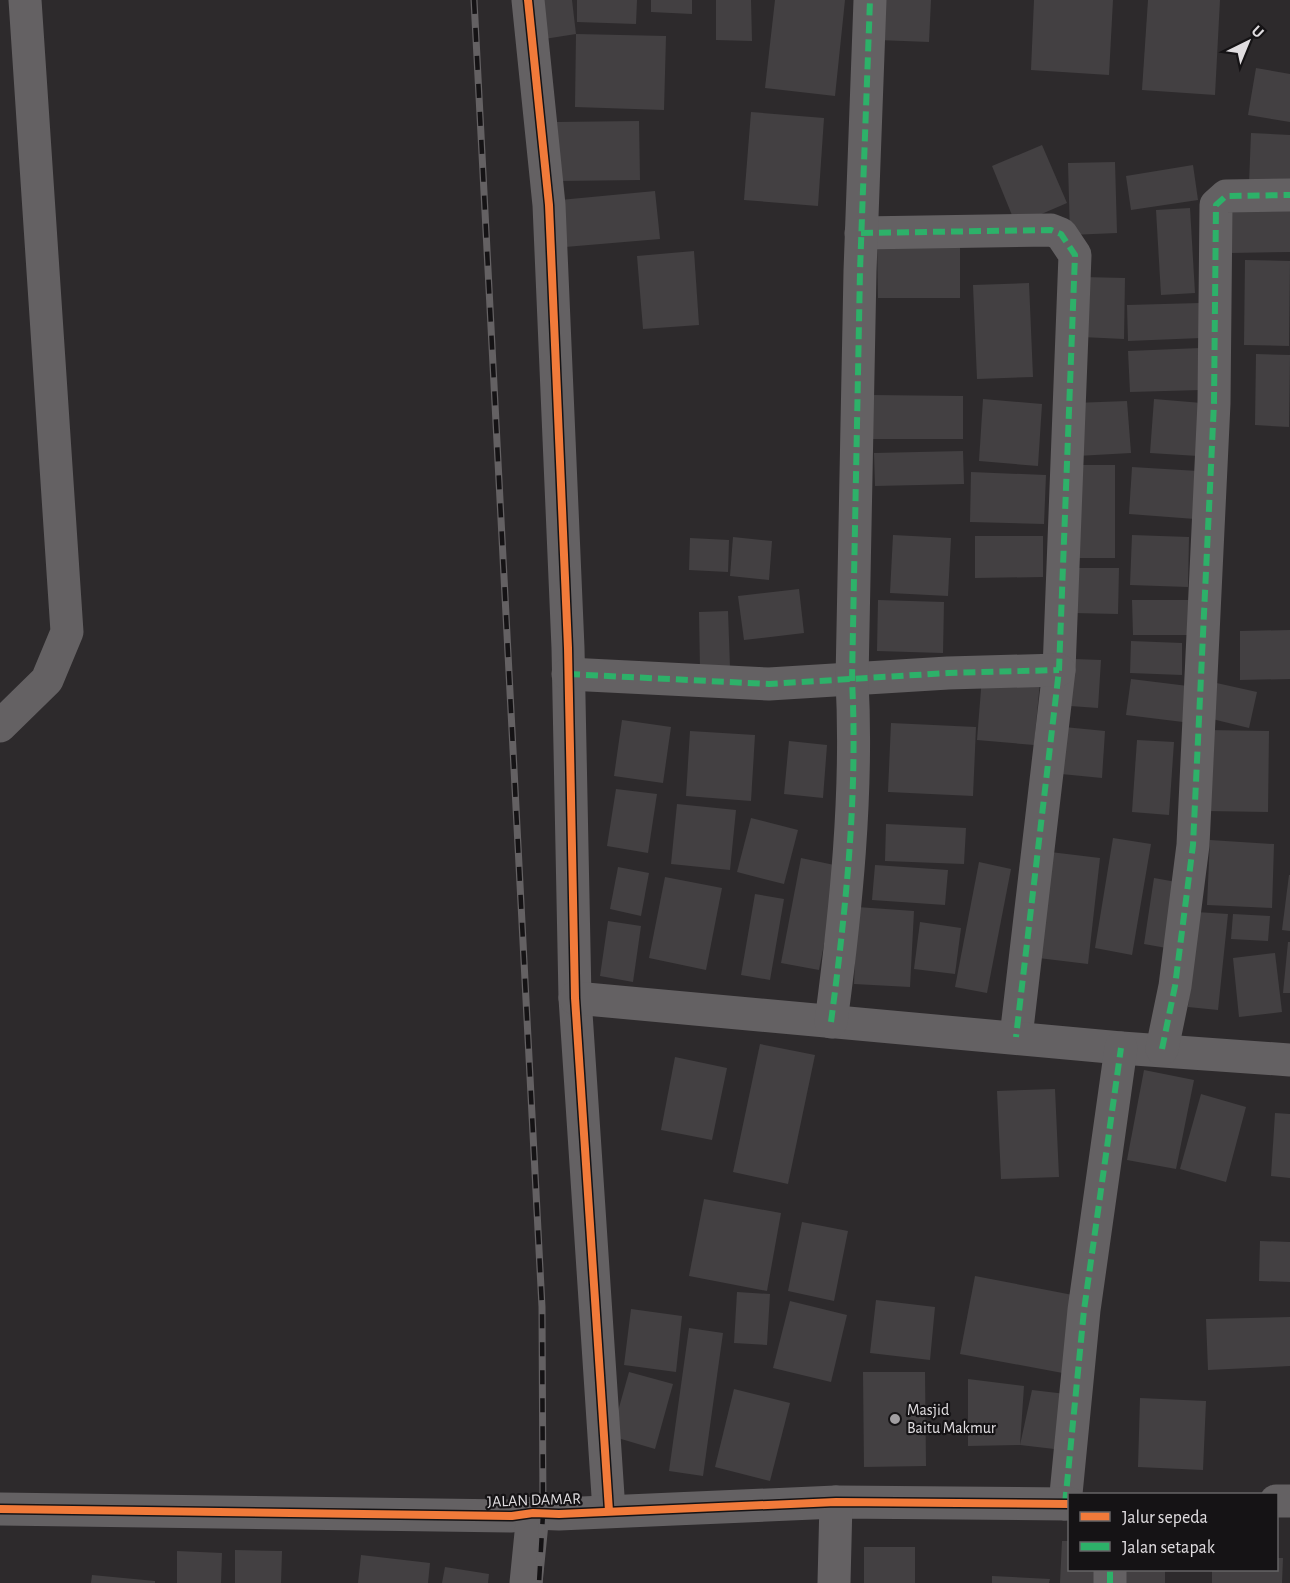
<svg xmlns="http://www.w3.org/2000/svg" width="1290" height="1583" font-family="'Alegreya Sans',sans-serif">
  <rect width="100%" height="100%" fill="#2d2a2c"/>
  <g fill="#434042">
    <polygon points="533,0 572,0 576,34 538,40"/>
    <polygon points="577,0 637,0 636,24 577,22"/>
    <polygon points="651,0 692,0 692,14 651,12"/>
    <polygon points="716,0 751,0 752,41 716,40"/>
    <polygon points="775,0 845,0 835,96 765,88"/>
    <polygon points="879,0 931,0 929,42 878,40"/>
    <polygon points="1034,0 1113,0 1109,75 1031,70"/>
    <polygon points="1148,0 1220,0 1215,95 1142,90"/>
    <polygon points="576,34 666,36 664,110 575,107"/>
    <polygon points="1256,68 1290,74 1290,122 1248,115"/>
    <polygon points="751,112 824,118 818,206 744,200"/>
    <polygon points="639,121 640,180 558,181 557,122"/>
    <polygon points="1251,133 1290,135 1290,186 1249,184"/>
    <polygon points="1042,145 1067,203 1016,225 992,166"/>
    <polygon points="1115,162 1117,233 1070,235 1068,163"/>
    <polygon points="1193,165 1198,200 1131,210 1126,176"/>
    <polygon points="655,191 660,239 565,247 560,200"/>
    <polygon points="1229,202 1290,202 1290,252 1230,253"/>
    <polygon points="1190,208 1195,293 1161,295 1156,210"/>
    <polygon points="877,240 960,240 960,298 878,298"/>
    <polygon points="694,251 699,325 643,329 637,256"/>
    <polygon points="1245,260 1290,261 1289,346 1244,345"/>
    <polygon points="1083,277 1125,278 1124,339 1082,337"/>
    <polygon points="1029,283 1033,377 977,379 973,285"/>
    <polygon points="1200,303 1201,338 1128,341 1127,305"/>
    <polygon points="1200,348 1201,390 1130,392 1128,351"/>
    <polygon points="1256,354 1290,355 1289,427 1255,425"/>
    <polygon points="871,395 963,396 963,439 871,439"/>
    <polygon points="983,399 1042,404 1038,466 979,461"/>
    <polygon points="1154,399 1202,403 1198,456 1150,453"/>
    <polygon points="1127,401 1131,453 1077,456 1074,403"/>
    <polygon points="963,451 964,484 875,486 874,453"/>
    <polygon points="1076,465 1115,465 1115,558 1078,558"/>
    <polygon points="1132,467 1198,471 1195,519 1129,514"/>
    <polygon points="971,472 1046,475 1044,524 970,522"/>
    <polygon points="893,535 951,538 948,596 890,593"/>
    <polygon points="1132,535 1189,537 1188,587 1130,585"/>
    <polygon points="975,536 1043,536 1043,577 975,578"/>
    <polygon points="733,537 772,541 769,580 730,576"/>
    <polygon points="690,538 729,540 728,572 689,570"/>
    <polygon points="1074,568 1119,568 1118,614 1073,613"/>
    <polygon points="799,589 804,633 744,640 738,596"/>
    <polygon points="878,600 944,602 943,653 877,651"/>
    <polygon points="1132,600 1190,600 1190,635 1133,635"/>
    <polygon points="728,611 730,668 700,669 699,612"/>
    <polygon points="1290,630 1290,679 1240,680 1240,631"/>
    <polygon points="1131,641 1182,643 1182,675 1130,673"/>
    <polygon points="1074,659 1101,660 1098,708 1070,706"/>
    <polygon points="982,677 1040,682 1034,745 977,740"/>
    <polygon points="1131,679 1188,686 1183,722 1126,715"/>
    <polygon points="1212,682 1257,692 1249,728 1204,717"/>
    <polygon points="622,720 671,727 663,783 614,776"/>
    <polygon points="891,723 976,727 973,796 888,792"/>
    <polygon points="1054,726 1105,731 1102,778 1051,773"/>
    <polygon points="1206,730 1269,731 1268,812 1206,811"/>
    <polygon points="690,731 755,735 751,801 686,796"/>
    <polygon points="1137,740 1174,742 1169,815 1132,812"/>
    <polygon points="789,741 827,745 823,798 784,794"/>
    <polygon points="616,789 657,794 648,853 607,846"/>
    <polygon points="677,804 736,810 730,870 671,864"/>
    <polygon points="751,818 798,830 784,884 737,872"/>
    <polygon points="886,824 966,828 964,864 885,861"/>
    <polygon points="1113,838 1151,844 1132,955 1095,948"/>
    <polygon points="1210,840 1274,844 1272,908 1207,905"/>
    <polygon points="1042,851 1100,858 1088,964 1030,957"/>
    <polygon points="801,858 839,866 819,970 781,963"/>
    <polygon points="979,862 1011,869 987,993 955,987"/>
    <polygon points="875,865 948,870 945,905 872,900"/>
    <polygon points="618,867 649,873 641,916 610,909"/>
    <polygon points="1289,875 1290,875 1290,931 1282,930"/>
    <polygon points="665,877 722,888 706,970 649,958"/>
    <polygon points="1154,878 1182,883 1172,949 1144,944"/>
    <polygon points="755,894 784,899 770,980 741,975"/>
    <polygon points="857,907 914,911 910,987 854,984"/>
    <polygon points="1196,912 1228,914 1218,1010 1188,1007"/>
    <polygon points="1233,914 1270,916 1268,941 1231,939"/>
    <polygon points="608,921 641,926 633,982 600,976"/>
    <polygon points="920,922 961,928 955,974 914,969"/>
    <polygon points="1288,942 1290,942 1290,993 1283,993"/>
    <polygon points="1275,953 1282,1012 1239,1017 1233,958"/>
    <polygon points="760,1044 815,1055 788,1184 733,1172"/>
    <polygon points="675,1057 727,1068 712,1140 661,1130"/>
    <polygon points="1144,1070 1194,1080 1176,1169 1127,1160"/>
    <polygon points="1055,1089 1059,1177 1001,1179 997,1091"/>
    <polygon points="1201,1094 1246,1107 1226,1182 1180,1169"/>
    <polygon points="1275,1113 1290,1114 1290,1178 1271,1176"/>
    <polygon points="704,1199 781,1213 767,1291 689,1276"/>
    <polygon points="802,1222 848,1231 834,1301 788,1291"/>
    <polygon points="1260,1241 1290,1242 1290,1282 1259,1281"/>
    <polygon points="975,1276 1083,1297 1068,1374 960,1354"/>
    <polygon points="737,1292 770,1294 767,1345 734,1343"/>
    <polygon points="876,1300 935,1307 930,1360 870,1353"/>
    <polygon points="790,1301 847,1315 831,1382 773,1368"/>
    <polygon points="631,1309 682,1316 676,1372 624,1365"/>
    <polygon points="1290,1317 1290,1366 1208,1370 1206,1319"/>
    <polygon points="689,1328 723,1333 703,1476 669,1471"/>
    <polygon points="629,1372 673,1384 655,1449 611,1436"/>
    <polygon points="863,1372 925,1372 926,1466 864,1467"/>
    <polygon points="968,1379 1024,1386 1020,1445 1032,1390 1066,1394 1063,1450 1020,1445 968,1446"/>
    <polygon points="734,1389 790,1403 770,1481 715,1467"/>
    <polygon points="1140,1398 1206,1401 1203,1470 1138,1467"/>
    <polygon points="1062,1541 1070,1541 1070,1570 1097,1570 1097,1583 1060,1583"/>
    <rect x="864" y="1547" width="51" height="36"/>
    <polygon points="235,1550 282,1551 281,1583 235,1583"/>
    <polygon points="177,1551 222,1553 221,1583 177,1583"/>
    <polygon points="361,1555 430,1563 428,1583 358,1583"/>
    <polygon points="1276,1558 1283,1558 1282,1583 1212,1583 1212,1570 1276,1570"/>
    <polygon points="445,1567 489,1574 488,1583 442,1583"/>
    <rect x="1120" y="1570" width="45" height="13"/>
    <polygon points="92,1575 155,1581 155,1583 91,1583"/>
    <polygon points="992,1576 1050,1579 1049,1583 992,1583"/>
  </g>
  <g fill="none" stroke-linecap="round" stroke-linejoin="round">
    <g stroke="#646163" stroke-width="33">
      <polyline points="528,0 549,205 568,648 575,998 609,1511"/>
      <polyline points="861,233 1051,230 1061,234 1075,255 1059,670 1016,1037"/>
      <polyline points="568,674 769,684 948,673 1059,670"/>
      <polyline points="0,726 47,680 67,632 25,0"/>
      <polyline points="575,998 1121,1048 1290,1060"/>
      <path d="M 831,1022 C 846,909 858,793 852,680 L 860,271 L 870,0"/>
      <polyline points="1162,1049 1175,986 1193,845 1214,403 1216,205 1226,196 1290,195"/>
      <polyline points="1276,1501 1290,1501"/>
      <polyline points="1065,1504 1084,1310 1121,1048"/>
      <polyline points="0,1509 512,1516 533,1513 559,1514 836,1502 1070,1504"/>
      <polyline points="526,1583 533,1513"/>
      <polyline points="834,1583 836,1502"/>
      <polyline points="1110,1583 1110,1570"/>
    </g>
    <g stroke="#646163" stroke-width="7">
      <polyline id="rail" points="474,0 542,1307 543,1514 539,1583"/>
    </g>
    <use href="#rail" stroke="#151315" stroke-width="4.5" stroke-dasharray="14" stroke-linecap="butt"/>
    <g stroke="#2db169" stroke-width="6" stroke-dasharray="12 6" stroke-linecap="butt">
      <polyline points="861,233 1051,230 1061,234 1075,255 1059,670 1016,1037"/>
      <polyline points="568,674 769,684 948,673 1059,670"/>
      <path d="M 831,1022 C 846,909 858,793 852,680 L 860,271 L 870,0"/>
      <polyline points="1162,1049 1175,986 1193,845 1214,403 1216,205 1226,196 1290,195"/>
      <polyline points="1065,1504 1084,1310 1121,1048"/>
      <polyline points="1110,1583 1110,1570"/>
    </g>
    <g stroke="#151315" stroke-width="11">
      <g id="cycleway">
        <polyline points="528,0 549,205 568,648 575,998 609,1511"/>
        <polyline points="0,1509 512,1516 533,1513 559,1514 836,1502 1070,1504"/>
      </g>
    </g>
    <use href="#cycleway" stroke="#f17a3a" stroke-width="8"/>
  </g>
  <circle fill="#a19ea1" stroke="#151315" stroke-width="2" cx="895" cy="1419" r="6"/>
  <g text-anchor="middle" dominant-baseline="central" stroke-width="4.5" stroke-linejoin="round" paint-order="stroke">
    <g font-size="16" fill="#e0dde0" stroke="#151315" text-anchor="start">
      <text x="907" y="1410">Masjid<tspan x="907" dy="18">Baitu Makmur</tspan></text>
    </g>
    <g font-size="16" fill="#e0dde0" stroke="#151315">
      <text transform="translate(534 1500) rotate(-2)">JALAN DAMAR</text>
    </g>
  </g>
  <rect x="1068" y="1493" width="210" height="78" fill="#151315" stroke="#666466" stroke-width="1.5"/>
  <rect x="1080" y="1512" width="30" height="9" fill="#f17a3a" stroke="#666466" stroke-width="1.5"/>
  <text x="1122" y="1523" font-size="18" fill="#e0dde0">Jalur sepeda</text>
  <rect x="1080" y="1542" width="30" height="9" fill="#2db169" stroke="#666466" stroke-width="1.5"/>
  <text x="1122" y="1553" font-size="18" fill="#e0dde0">Jalan setapak</text>
  <g transform="translate(1248 42) rotate(43)" stroke="#151315" stroke-width="4.5" paint-order="stroke">
  <path d="M0-4.5L10 22L0 15L-10 22Z" fill="#e0dde0"/>
  <text y="-9" font-size="16" font-weight="bold" text-anchor="middle" fill="#e0dde0">U</text>
  </g>
</svg>
